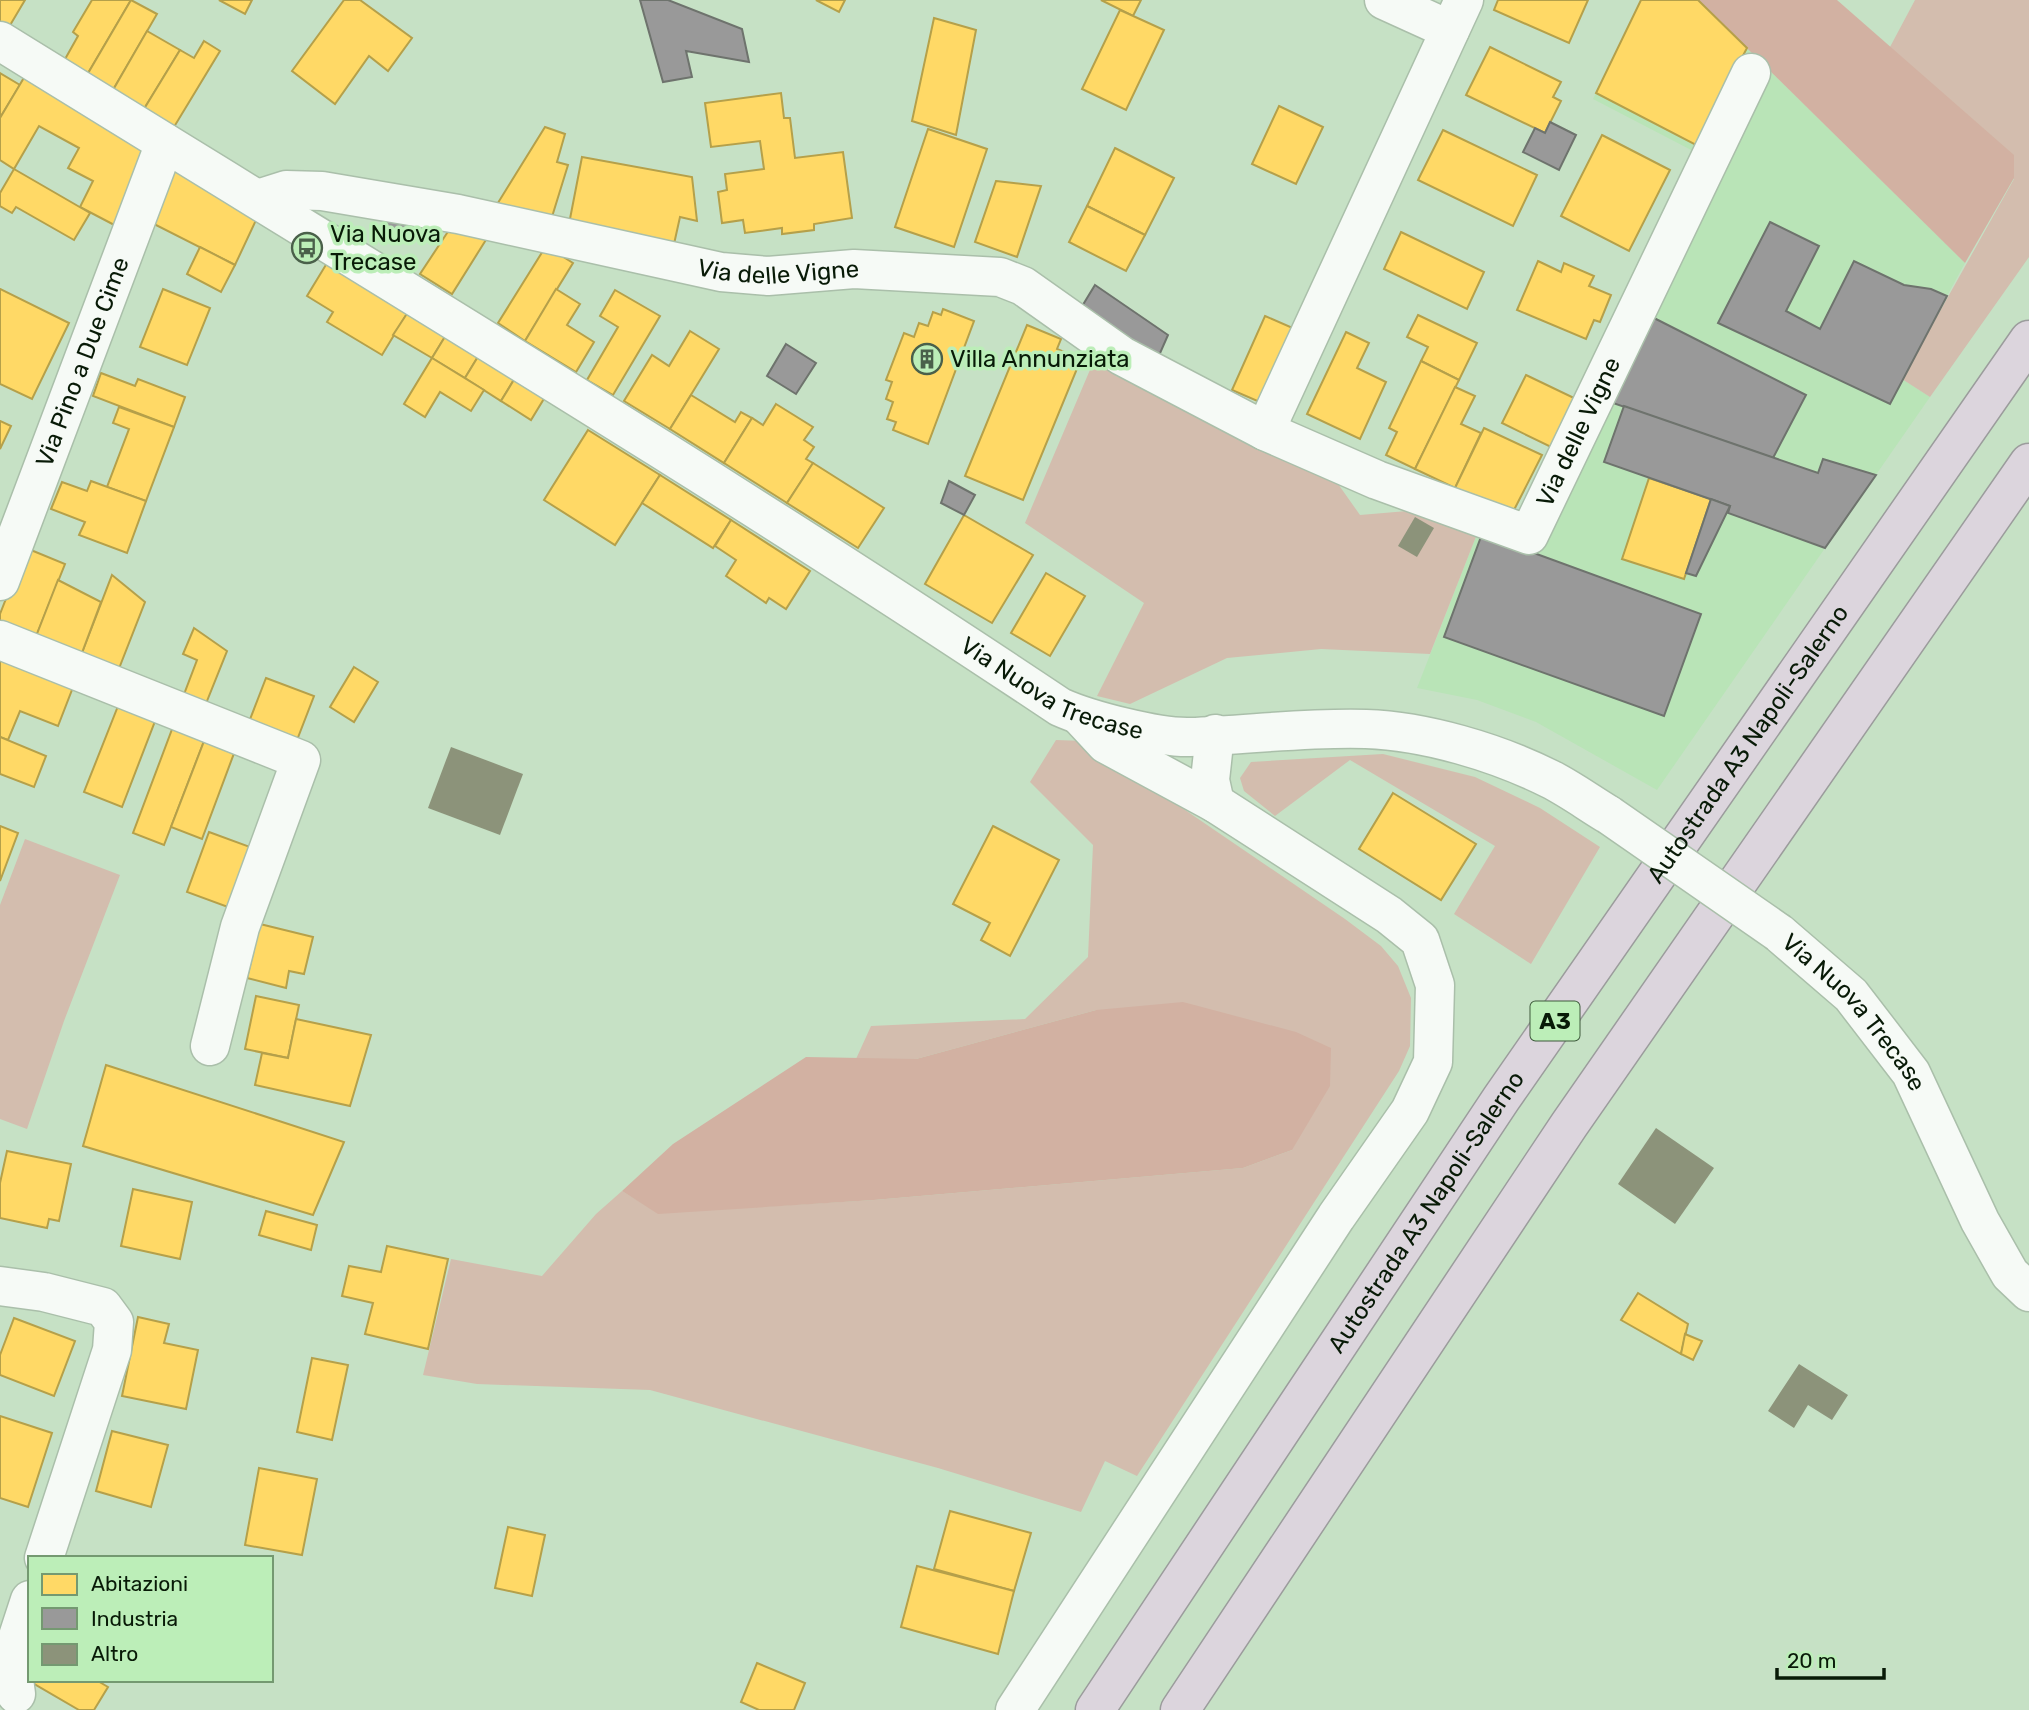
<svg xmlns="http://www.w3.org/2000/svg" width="2029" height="1710" font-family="Rubik,sans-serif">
  <rect width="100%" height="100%" fill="#c6e1c5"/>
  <polygon fill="#b9e4b7" points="1641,0 1698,0 1965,263 1902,379 1930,397 1657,790 1536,722 1477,700 1417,688 1479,529 1535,553 1652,317 1695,152 1593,99"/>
  <g fill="#d3bdae">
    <polygon points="1915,0 2029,0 2029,257 1930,397 1902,379 2014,179 1890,47"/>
    <polygon points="1095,358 1116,376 1331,474 1360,515 1419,510 1479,529 1430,654 1321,649 1227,658 1130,704 1097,696 1144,603 1025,523"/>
    <polygon points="1056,740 1084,741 1345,919 1381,946 1398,966 1411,998 1410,1046 1399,1071 1137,1476 1105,1461 1081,1512 938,1468 650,1390 477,1384 423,1375 451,1259 542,1276 596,1214 622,1191 658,1213 874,1200 1243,1168 1292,1150 1096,1010 916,1059 856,1059 871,1026 1025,1019 1088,957 1093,845 1030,782"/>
    <polygon points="1383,754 1475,777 1540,808 1600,847 1531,964 1454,914 1495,846 1350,760 1275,816 1244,791 1240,778 1251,762"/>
    <polygon points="25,839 120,875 64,1021 27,1129 0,1119 0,905"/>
  </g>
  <g fill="#d2b1a2">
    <polygon points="1698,0 1837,0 2014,155 2014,178 1965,263"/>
    <polygon points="1183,1002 1296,1032 1331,1048 1330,1086 1292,1150 1243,1168 874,1200 658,1214 622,1191 673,1144 806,1057 916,1059 1096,1010"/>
  </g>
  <g fill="#ffd966" stroke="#b5a04a" stroke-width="2">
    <polygon points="0,0 25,0 9,27 0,22"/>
    <polygon points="92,0 131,0 87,75 64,61 78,36 73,32"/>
    <polygon points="131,0 157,14 113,90 87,75"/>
    <polygon points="219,0 252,0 245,14"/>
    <polygon points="344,0 360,0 412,38 388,71 369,56 335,104 292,71"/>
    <polygon points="816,0 845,0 839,12"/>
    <polygon points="1101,0 1141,0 1133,16"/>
    <polygon points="1498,0 1588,0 1569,43 1494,10"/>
    <polygon points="1641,0 1698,0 1747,48 1696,145 1596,93"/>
    <polygon points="1120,10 1164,30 1126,110 1082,89"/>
    <polygon points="934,18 976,30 956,135 912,121"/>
    <polygon points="147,31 180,50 144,109 113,90"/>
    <polygon points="204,41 220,51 174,127 144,109 180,50 194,58"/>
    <polygon points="1490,47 1561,82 1553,97 1561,101 1545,133 1466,95"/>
    <polygon points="0,73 20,85 0,118"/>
    <polygon points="25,76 150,153 120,228 80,207 93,181 68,168 79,148 39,126 14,169 0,160 0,118"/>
    <polygon points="781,93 784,118 790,118 795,158 843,152 852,218 814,224 814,230 782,234 782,228 745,233 743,220 722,223 718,192 727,190 725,174 764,169 760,141 711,147 705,103"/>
    <polygon points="1279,106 1323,127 1296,184 1252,164"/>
    <polygon points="545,127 565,134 557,162 568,165 551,220 496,206"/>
    <polygon points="928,129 987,149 954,247 895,227"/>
    <polygon points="1443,130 1537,175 1513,226 1418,180"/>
    <polygon points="1602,135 1670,170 1629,251 1561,216"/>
    <polygon points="1115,148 1174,178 1145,235 1087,206"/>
    <polygon points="582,157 692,177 697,221 680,217 674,244 569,224"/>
    <polygon points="171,164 257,218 235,265 148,221"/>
    <polygon points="14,169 90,213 74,240 16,207 12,213 0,206 0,193"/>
    <polygon points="996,181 1041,186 1017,257 975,242"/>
    <polygon points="1087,206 1145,235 1126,271 1069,242"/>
    <polygon points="451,227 489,235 452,294 420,274"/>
    <polygon points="1401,232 1484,272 1467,309 1384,269"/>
    <polygon points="546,246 573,263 525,341 498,323"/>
    <polygon points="200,247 235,265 221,292 187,274"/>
    <polygon points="1538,261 1561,272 1564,263 1594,276 1589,286 1611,295 1600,322 1594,320 1586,339 1517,310"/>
    <polygon points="327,263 408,312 382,355 327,322 333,312 307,296"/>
    <polygon points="0,289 69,323 32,399 0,384"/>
    <polygon points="163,289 210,308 187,365 140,347"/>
    <polygon points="556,289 580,304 567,325 594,342 576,372 525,341"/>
    <polygon points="615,290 660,316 613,395 587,380 618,327 600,316"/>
    <polygon points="943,309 974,321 928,444 893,430 896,422 887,419 893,402 886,399 892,382 886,380 904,333 914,337 919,323 928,326 933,312 941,315"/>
    <polygon points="408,312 446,335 432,358 393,335"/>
    <polygon points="1418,315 1477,343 1459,380 1421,361 1428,347 1407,337"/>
    <polygon points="1265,316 1295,329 1262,403 1232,390"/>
    <polygon points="1027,325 1061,339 1057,349 1081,359 1023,500 965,476"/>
    <polygon points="690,331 719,349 670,429 624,401 652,355 669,366"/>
    <polygon points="1346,332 1369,343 1357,368 1386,382 1360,439 1307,414"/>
    <polygon points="446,335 479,355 465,378 432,358"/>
    <polygon points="479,355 515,378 501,401 465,378"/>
    <polygon points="432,358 484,390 471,411 440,392 425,417 404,404"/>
    <polygon points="1421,361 1459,380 1415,469 1386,455 1397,432 1389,428"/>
    <polygon points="101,373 135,386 138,379 185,397 174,427 93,396"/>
    <polygon points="1526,375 1574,398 1551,447 1502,423"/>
    <polygon points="515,378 545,397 531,420 501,401"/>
    <polygon points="1455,387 1475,396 1461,424 1481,433 1455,488 1415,469"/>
    <polygon points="691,395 735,422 741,412 752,418 724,463 670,429"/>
    <polygon points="776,404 813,427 804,440 814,447 806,459 813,463 787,503 724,463 752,418 763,425"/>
    <polygon points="119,407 174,427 146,501 107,487 129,429 113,423"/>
    <polygon points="0,421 11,426 0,449"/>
    <polygon points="1484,428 1542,455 1514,510 1486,504 1455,488"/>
    <polygon points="588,430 660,475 615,545 544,500"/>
    <polygon points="813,463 884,508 858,548 787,503"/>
    <polygon points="660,475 731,520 713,548 642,503"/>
    <polygon points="1649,478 1711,499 1684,579 1622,559"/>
    <polygon points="91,481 146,501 127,553 79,535 85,522 51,509 62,482 87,491"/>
    <polygon points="964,515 1033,555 992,623 925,584"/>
    <polygon points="731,520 810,571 786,609 769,598 766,603 726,576 736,560 715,546"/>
    <polygon points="26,548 65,564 35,639 0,625 0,614"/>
    <polygon points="1046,573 1085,596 1050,656 1011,633"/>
    <polygon points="112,575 145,602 118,671 80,658"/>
    <polygon points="58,580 101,602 80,658 35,639"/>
    <polygon points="194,628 227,651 205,706 183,697 197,660 183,654"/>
    <polygon points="0,654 75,682 58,726 20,711 8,740 0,737"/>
    <polygon points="354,667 378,682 354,722 330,707"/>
    <polygon points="266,678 314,696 297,740 249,722"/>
    <polygon points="120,701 157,716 122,807 84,792"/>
    <polygon points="174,724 206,736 164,845 133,833"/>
    <polygon points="206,736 236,748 202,839 171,827"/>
    <polygon points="0,737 46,756 34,787 0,774"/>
    <polygon points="1393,793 1476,844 1441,900 1359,849"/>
    <polygon points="0,826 18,833 0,881"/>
    <polygon points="993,826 1059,860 1010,956 981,940 990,923 953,904"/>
    <polygon points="209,832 258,850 236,910 187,892"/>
    <polygon points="260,924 313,937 304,974 289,971 286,988 247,978"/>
    <polygon points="256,996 299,1005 288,1058 245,1049"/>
    <polygon points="296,1019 371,1035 350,1106 255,1085 262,1053 288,1058"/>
    <polygon points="106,1065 344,1142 313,1215 83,1146"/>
    <polygon points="7,1151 71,1164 59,1221 49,1219 47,1228 0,1218 0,1183"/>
    <polygon points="133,1189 192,1202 180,1259 121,1246"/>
    <polygon points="266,1211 317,1225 311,1250 259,1235"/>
    <polygon points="387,1246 448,1259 428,1349 365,1334 373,1303 342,1296 349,1266 381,1272"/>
    <polygon points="1638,1293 1688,1324 1681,1354 1621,1320"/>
    <polygon points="138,1317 169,1324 164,1343 198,1350 186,1409 122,1396"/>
    <polygon points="14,1318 75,1341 54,1396 0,1375 0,1355"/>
    <polygon points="1685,1334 1702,1341 1693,1360 1681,1354"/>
    <polygon points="312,1358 348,1365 332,1440 297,1432"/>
    <polygon points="0,1416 52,1433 28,1507 0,1498"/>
    <polygon points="112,1431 168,1445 151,1507 96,1491"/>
    <polygon points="259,1468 317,1479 302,1555 245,1545"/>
    <polygon points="950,1511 1031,1533 1014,1591 934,1569"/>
    <polygon points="508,1527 545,1535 532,1596 495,1588"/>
    <polygon points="917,1566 1014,1591 998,1654 901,1627"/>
    <polygon points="757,1663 805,1683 794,1710 759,1710 741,1702"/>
    <polygon points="32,1680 96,1680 108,1687 94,1710 79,1710 31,1682"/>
  </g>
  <g fill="#999" stroke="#6e736d" stroke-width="2">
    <polygon points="640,0 668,0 742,29 749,62 686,51 692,77 663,82"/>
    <polygon points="1550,122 1576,135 1559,170 1523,152 1535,128 1545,133"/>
    <polygon points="391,214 422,221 412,242 383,231"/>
    <polygon points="1770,222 1819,246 1786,311 1820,329 1854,261 1904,285 1931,289 1947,296 1890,404 1718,323"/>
    <polygon points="1095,285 1168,335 1157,360 1081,308"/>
    <polygon points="1652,317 1806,395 1773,458 1610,402"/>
    <polygon points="786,344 816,363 796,394 767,376"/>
    <polygon points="1624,406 1818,473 1823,459 1876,475 1825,548 1728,513 1730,506 1604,462"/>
    <polygon points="949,481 975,495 964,515 941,503"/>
    <polygon points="1711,499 1730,506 1696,576 1686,573"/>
    <polygon points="1482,534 1701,614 1664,716 1444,637"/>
  </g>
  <g fill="#8c937a">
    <polygon points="1415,517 1434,528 1417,557 1398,546"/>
    <polygon points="451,747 523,774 500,835 428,808"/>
    <polygon points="1656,1128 1714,1168 1675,1224 1618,1184"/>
    <polygon points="1799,1364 1848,1395 1832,1420 1808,1405 1794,1428 1768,1411"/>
  </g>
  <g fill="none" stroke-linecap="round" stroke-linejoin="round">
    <g stroke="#aabfaa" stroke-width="41">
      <g id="street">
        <polyline points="1384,0 1450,30"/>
        <path id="s1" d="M 258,199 L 286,190 L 322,191 L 458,214 L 721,272 L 768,276 L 854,269 L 1000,277 L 1023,286 L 1122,356 L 1265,431 L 1377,480 L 1529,535 L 1751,73"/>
        <polyline points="1265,431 1464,0"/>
        <path id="s2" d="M 0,581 L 165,143"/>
        <polyline points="0,640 301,760 240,927 210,1046"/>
        <polyline points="1215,734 1210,780 1215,803"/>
        <polyline points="0,1286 44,1292 103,1307 114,1322 112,1350 44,1558"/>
        <polyline points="16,1694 11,1658 30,1600"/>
        <polyline points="1015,1710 1336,1217 1410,1111 1433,1062 1435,985 1420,940 1389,915 1215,803 1106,744 1080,716"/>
      </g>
    </g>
    <g stroke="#aabfaa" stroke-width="41">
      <g id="secondary">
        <path id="s3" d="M 0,41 C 355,261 713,475 1060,707 C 1089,720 1158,738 1190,737 C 1248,735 1307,727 1366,729 C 1425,731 1496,752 1550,779 C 1570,789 1589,803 1609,815"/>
        <path id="s4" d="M 1779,933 L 1851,995 L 1911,1073 L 1980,1221 L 2010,1274 L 2029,1292"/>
      </g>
    </g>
    <g stroke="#9b9c9c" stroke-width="41">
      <g id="highway">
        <path id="s5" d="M 1095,1710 L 1501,1099 L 2029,340"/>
        <polyline points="1180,1710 1569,1125 2029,463"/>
      </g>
    </g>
    <use href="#street" stroke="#f6faf6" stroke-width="38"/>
    <use href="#secondary" stroke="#f6faf6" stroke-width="38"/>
    <use href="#highway" stroke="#dcd5dd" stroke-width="38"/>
    <g stroke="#aabfaa" stroke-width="41" stroke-linecap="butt">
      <polyline id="secondary-bridge" points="1609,815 1779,933"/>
    </g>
    <use href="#secondary-bridge" stroke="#f6faf6" stroke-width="38"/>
  </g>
  <defs>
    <g id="bus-ring" transform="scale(1.575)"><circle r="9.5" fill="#bceeb8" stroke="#4a604a" stroke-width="1.5"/><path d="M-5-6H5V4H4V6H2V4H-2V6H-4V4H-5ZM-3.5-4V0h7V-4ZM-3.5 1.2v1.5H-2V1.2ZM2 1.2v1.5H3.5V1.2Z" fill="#4a604a"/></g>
    <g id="building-ring" transform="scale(1.575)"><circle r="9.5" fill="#bceeb8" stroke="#4a604a" stroke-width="1.5"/><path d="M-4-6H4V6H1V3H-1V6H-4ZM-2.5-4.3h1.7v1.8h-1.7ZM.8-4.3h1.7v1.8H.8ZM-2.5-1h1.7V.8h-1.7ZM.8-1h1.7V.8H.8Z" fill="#4a604a"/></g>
  </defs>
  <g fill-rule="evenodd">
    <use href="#bus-ring" x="307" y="248"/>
    <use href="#building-ring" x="927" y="359"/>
  </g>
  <g text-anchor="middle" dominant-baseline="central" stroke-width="7" stroke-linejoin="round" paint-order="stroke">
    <rect fill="#bceeb8" stroke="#3e5a3c" stroke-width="2" x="1530.5" y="1001.5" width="49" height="39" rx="5"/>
    <g font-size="23" font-weight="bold" fill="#081a07">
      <text x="1555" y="1021">A3</text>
    </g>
    <g font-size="24" fill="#081a07" stroke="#bceeb8" text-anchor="start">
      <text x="330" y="234">Via Nuova<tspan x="330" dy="28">Trecase</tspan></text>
      <text x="950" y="359">Villa Annunziata</text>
    </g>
    <g font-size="24" fill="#081a07" stroke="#bceeb8">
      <text stroke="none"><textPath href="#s1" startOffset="530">Via delle Vigne</textPath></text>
      <text stroke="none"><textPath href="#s2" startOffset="234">Via Pino a Due Cime</textPath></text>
      <text stroke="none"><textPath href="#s1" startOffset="1458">Via delle Vigne</textPath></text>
      <text stroke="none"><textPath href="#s3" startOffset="1237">Via Nuova Trecase</textPath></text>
      <text stroke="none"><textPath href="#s5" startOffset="1166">Autostrada A3 Napoli-Salerno</textPath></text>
      <text stroke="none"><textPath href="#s4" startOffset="110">Via Nuova Trecase</textPath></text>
      <text stroke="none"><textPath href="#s5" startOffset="598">Autostrada A3 Napoli-Salerno</textPath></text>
    </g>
  </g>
  <rect x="28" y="1556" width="245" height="126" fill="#bceeb8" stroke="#749971" stroke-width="2"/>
  <rect x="42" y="1574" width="35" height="21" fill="#ffd966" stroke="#749971" stroke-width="2"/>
  <text x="91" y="1591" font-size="21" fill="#081a07">Abitazioni</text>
  <rect x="42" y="1608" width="35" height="21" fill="#999999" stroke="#749971" stroke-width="2"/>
  <text x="91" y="1626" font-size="21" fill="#081a07">Industria</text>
  <rect x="42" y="1644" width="35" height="21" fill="#8c937a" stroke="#749971" stroke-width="2"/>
  <text x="91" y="1661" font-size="21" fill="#081a07">Altro</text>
  <path d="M1777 1668v10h107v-10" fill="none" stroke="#081a07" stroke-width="3.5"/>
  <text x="1787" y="1668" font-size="21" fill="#081a07" stroke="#bceeb8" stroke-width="5" paint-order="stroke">20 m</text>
</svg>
